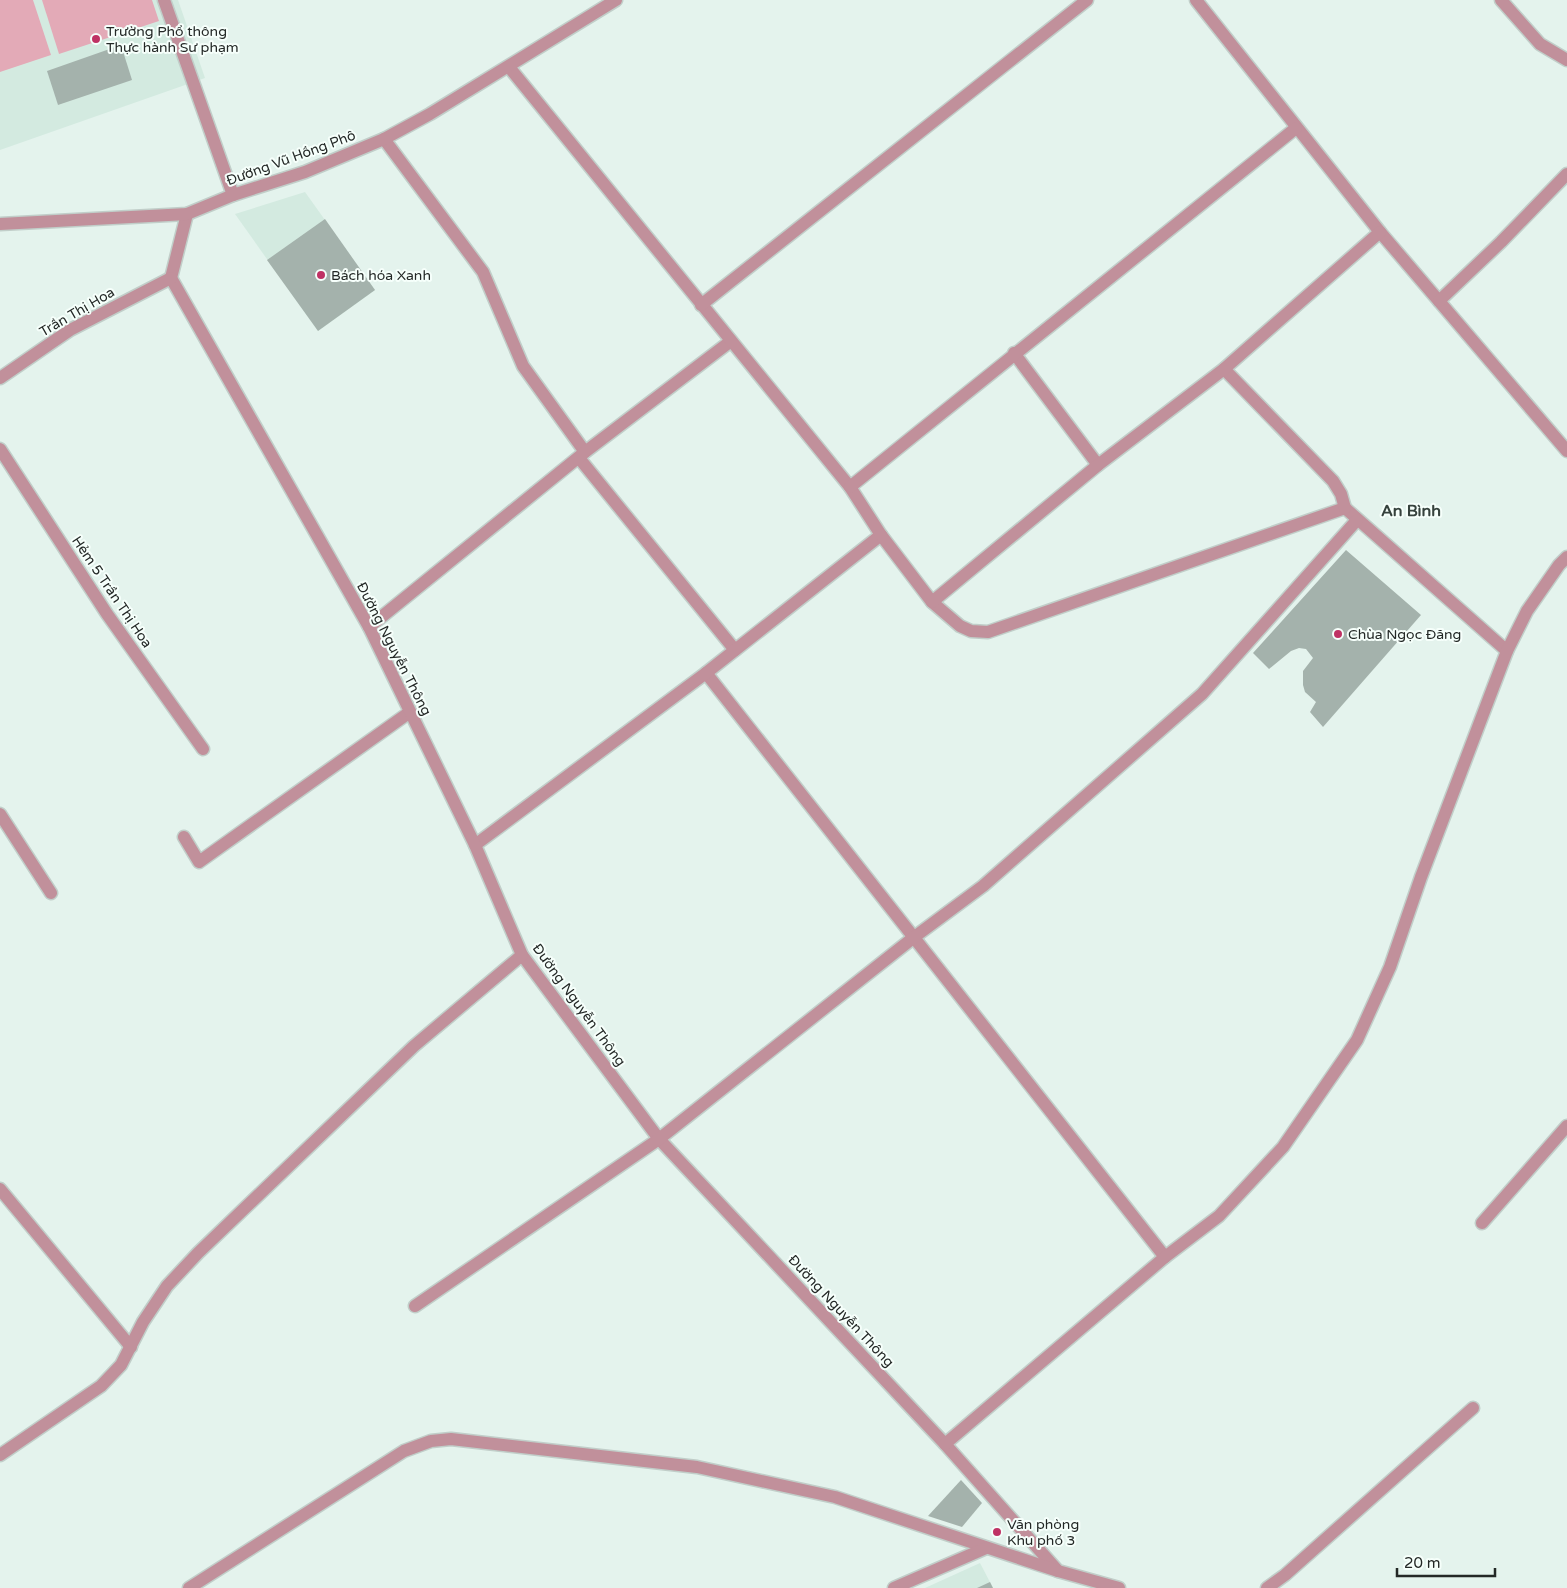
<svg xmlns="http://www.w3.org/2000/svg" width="1567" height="1588" font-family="'Varela Round',sans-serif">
  <rect width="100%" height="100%" fill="#e4f3ed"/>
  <g fill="#d3eae0">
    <polygon points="0,0 178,0 205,78 0,150"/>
    <polygon points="305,192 375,290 318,331 235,214"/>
    <polygon points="980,1563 993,1588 925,1588"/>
  </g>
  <g fill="#e3aab7">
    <polygon points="0,0 33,0 51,55 0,72"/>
    <polygon points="42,0 152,0 159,21 59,54"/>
  </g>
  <g fill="#a4b2ac">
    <polygon points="121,45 132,80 58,105 47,71"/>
    <polygon points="325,219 375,290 318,331 267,260"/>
    <polygon points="1346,550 1421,615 1323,727 1310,712 1316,702 1305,692 1303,685 1303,671 1313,658 1306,649 1299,648 1291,651 1269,669 1253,653"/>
    <polygon points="961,1480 982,1503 962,1527 928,1516"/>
    <polygon points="990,1582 993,1588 977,1588"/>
  </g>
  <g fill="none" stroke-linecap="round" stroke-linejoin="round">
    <g stroke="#c1cec9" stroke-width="15">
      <g id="service">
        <polyline points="1501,0 1540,44 1567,60"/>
        <polyline points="384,139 483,272 523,366 585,452"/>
        <polyline points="0,449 107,614 203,749"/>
        <polyline points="579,458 735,650"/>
        <polyline points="369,627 585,452 731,341"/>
        <polyline points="706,673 1165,1257"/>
        <polyline points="0,814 51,893"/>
        <polyline points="184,837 199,862 410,712"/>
        <polyline points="475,845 706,673 881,535"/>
        <polyline points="1482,1223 1567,1126"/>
      </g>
    </g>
    <g stroke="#c1cec9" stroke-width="15">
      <g id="minor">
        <polyline points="164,0 233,195"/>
        <polyline points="1196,0 1380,232 1567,451"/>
        <polyline points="509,67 850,487 881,535 932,602 960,626 971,631 988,632 1345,508 1507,651"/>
        <polyline points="171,278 369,627 475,845 522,955 659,1139 945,1444 1058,1571 1119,1588"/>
        <polyline points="171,278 187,214"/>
        <polyline points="1439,301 1501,242 1567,174"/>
        <polyline points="701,305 1087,0"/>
        <polyline points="1014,353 1098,465"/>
        <polyline points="1224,369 1333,481 1341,494 1345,508"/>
        <polyline points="0,378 70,330 171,278"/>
        <polyline points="850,487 1296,128"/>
        <polyline points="932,602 1098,465 1224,369 1380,232"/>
        <polyline points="0,1189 131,1347"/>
        <polyline points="415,1306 659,1139 913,938 983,886 1202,694 1357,520"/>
        <polyline points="945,1444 1165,1257 1219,1216 1283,1147 1357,1040 1390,967 1421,877 1507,651 1527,611 1559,565 1567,557"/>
        <polyline points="0,1455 101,1386 121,1365 143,1322 167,1286 198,1253 414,1046 522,955"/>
        <polyline points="189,1588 404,1451 431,1441 451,1439 697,1467 835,1497 1058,1571"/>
        <polyline points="894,1588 986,1548"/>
        <polyline points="1267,1588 1285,1575 1473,1408"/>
      </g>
    </g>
    <g stroke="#c1cec9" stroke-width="15">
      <polyline id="tertiary" points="0,224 187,214 233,195 305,172 384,139 430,114 616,0"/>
    </g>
    <use href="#service" stroke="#c1909b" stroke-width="12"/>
    <use href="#minor" stroke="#c1909b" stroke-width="12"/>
    <use href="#tertiary" stroke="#c1909b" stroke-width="12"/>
  </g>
  <g fill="#bf3264" stroke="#f6fffb" stroke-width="2">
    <circle cx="96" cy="39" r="5"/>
    <circle cx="321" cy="275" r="5"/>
    <circle cx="1338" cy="634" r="5"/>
    <circle cx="997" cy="1532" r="5"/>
  </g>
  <g text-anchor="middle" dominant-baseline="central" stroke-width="4" stroke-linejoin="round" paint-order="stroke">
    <g font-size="14" fill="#232826" stroke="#f6fffb" text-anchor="start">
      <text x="106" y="31">Trường Phổ thông<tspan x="106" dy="16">Thực hành Sư phạm</tspan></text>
      <text x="331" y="275">Bách hóa Xanh</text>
      <text x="1348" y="634">Chùa Ngọc Đăng</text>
      <text x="1007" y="1524">Văn phòng<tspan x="1007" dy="16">Khu phố 3</tspan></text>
    </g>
    <g font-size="14" fill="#232826" stroke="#f6fffb">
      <text transform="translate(291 158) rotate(-20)">Đường Vũ Hồng Phô</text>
      <text transform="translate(77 312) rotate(-30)">Trần Thị Hoa</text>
      <text transform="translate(112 592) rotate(56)">Hẻm 5 Trần Thị Hoa</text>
      <text transform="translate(394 649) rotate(63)">Đường Nguyễn Thông</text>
      <text transform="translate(579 1005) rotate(54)">Đường Nguyễn Thông</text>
      <text transform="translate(841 1311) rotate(47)">Đường Nguyễn Thông</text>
    </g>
    <g font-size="16" font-weight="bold" fill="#36423d" stroke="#f6fffb">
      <text x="1411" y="511">An Bình</text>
    </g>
  </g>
  <path d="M1397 1568v8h98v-8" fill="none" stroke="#232826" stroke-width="2.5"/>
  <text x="1404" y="1568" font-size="15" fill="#232826" stroke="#f6fffb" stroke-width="4" paint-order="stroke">20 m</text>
</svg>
